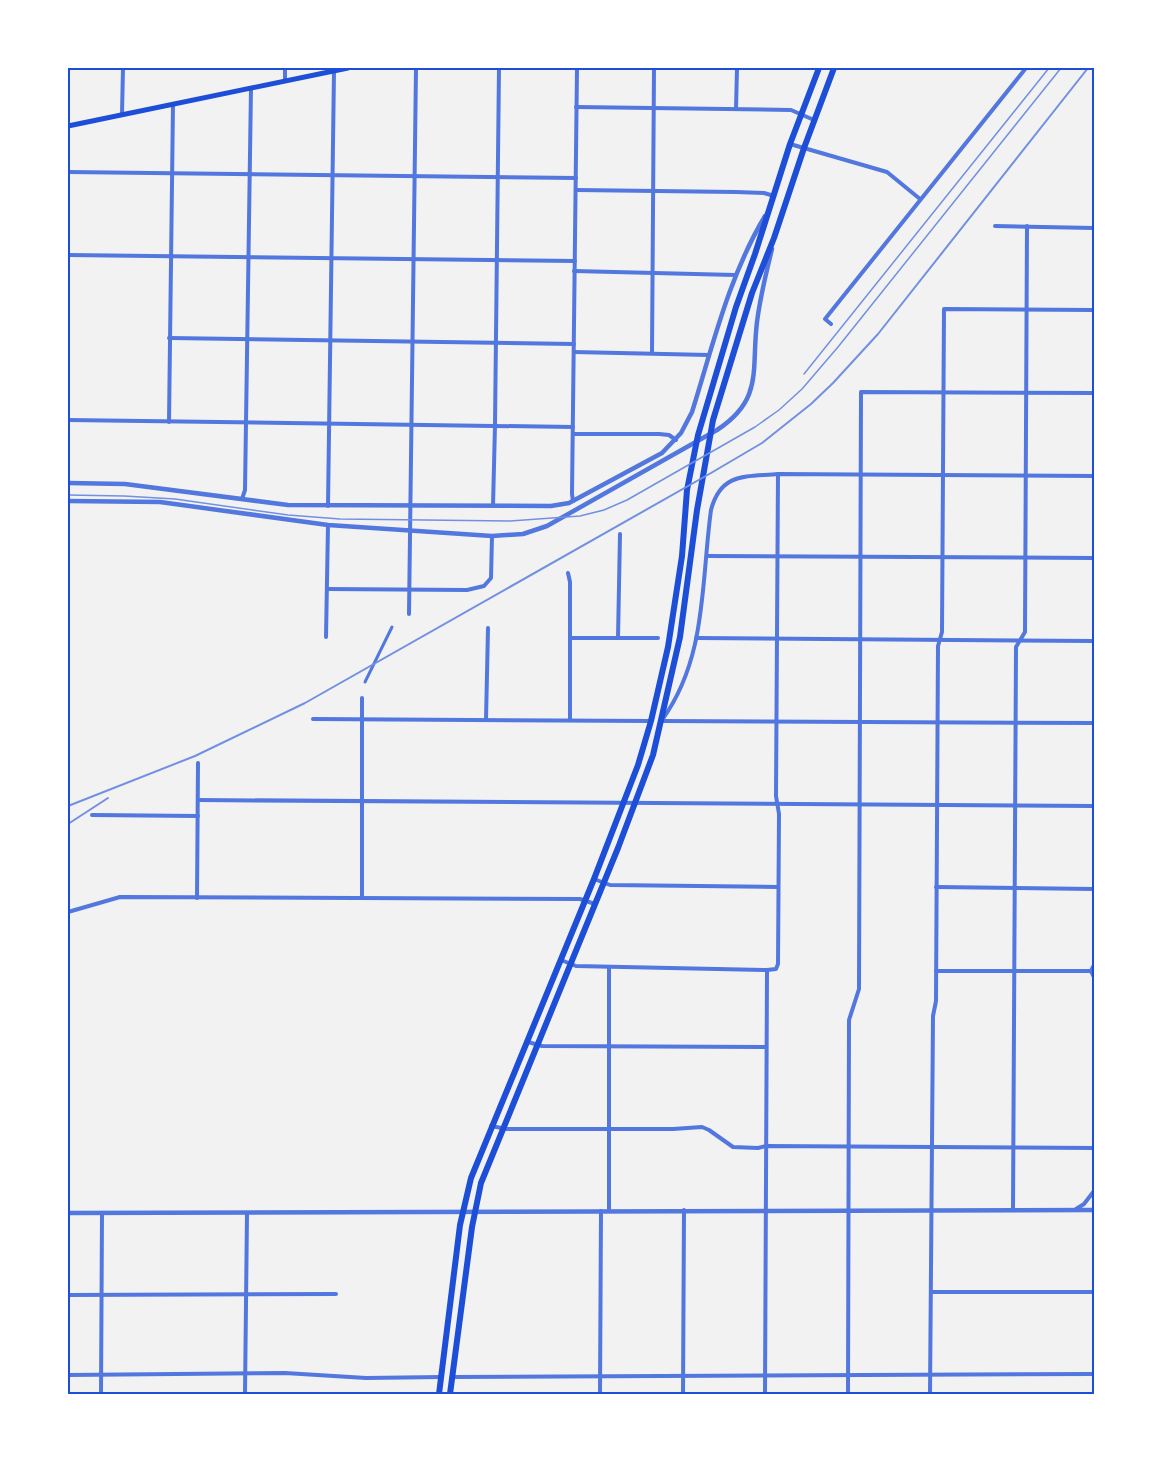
<svg xmlns="http://www.w3.org/2000/svg" width="1162" height="1462" font-family="'Nunito Sans',sans-serif">
  <rect width="100%" height="100%" fill="#f2f2f2"/>
  <g fill="none" stroke-linecap="round" stroke-linejoin="round">
    <polyline stroke="#5277de" stroke-width="3" points="365,682 392,627"/>
    <g stroke="#5277de" stroke-width="4">
      <polyline points="285,68 285,80"/>
      <polyline points="576,107 791,110 814,120"/>
      <polyline points="736,109 737,68"/>
      <polyline points="122,114 123,68"/>
      <polyline points="790,144 887,172 920,199"/>
      <polyline points="68,172 576,178"/>
      <polyline points="576,190 736,192 764,193 774,196"/>
      <polyline points="995,226 1094,228"/>
      <polyline points="68,255 575,261"/>
      <polyline points="574,271 735,275"/>
      <polyline points="831,324 825,319 1026,68"/>
      <polyline points="169,338 574,344"/>
      <polyline points="574,352 709,355"/>
      <polyline points="652,353 654,68"/>
      <polyline points="68,420 573,427"/>
      <polyline points="169,422 173,104"/>
      <polyline points="573,434 659,434 669,435 676,440"/>
      <polyline points="242,499 245,490 251,88"/>
      <polyline points="573,501 572,494 577,68"/>
      <polyline points="328,506 334,71"/>
      <polyline points="493,506 495,425 499,68"/>
      <polyline points="707,556 1094,558"/>
      <polyline points="568,573 570,582 570,720"/>
      <polyline points="327,589 467,590 484,586 491,578 492,536"/>
      <polyline points="409,614 416,68"/>
      <polyline points="326,637 328,525"/>
      <polyline points="571,638 658,638"/>
      <polyline points="618,638 620,534"/>
      <polyline points="696,638 1094,641"/>
      <polyline points="362,698 362,897"/>
      <polyline points="313,719 651,721"/>
      <polyline points="486,720 488,628"/>
      <path d="M 662,720 C 707,658 701,583 711,510 C 721,472 746,477 778,474 L 1094,476"/>
      <polyline points="662,721 1094,723"/>
      <polyline points="198,800 1094,806"/>
      <polyline points="92,815 198,816"/>
      <polyline points="594,879 610,885 778,887"/>
      <polyline points="936,887 1094,889"/>
      <polyline points="197,898 198,763"/>
      <polyline points="68,912 120,897 580,899 595,904"/>
      <polyline points="561,960 576,966 767,970 776,969 778,964 779,814 776,796 778,474"/>
      <polyline points="1094,965 1091,971 1094,977"/>
      <polyline points="609,967 609,1210"/>
      <polyline points="936,971 1091,971"/>
      <polyline points="528,1042 542,1046 766,1047"/>
      <polyline points="491,1126 507,1129 673,1129 702,1127 709,1130 733,1147 758,1148 766,1146 1094,1148"/>
      <polyline points="1076,1209 1084,1204 1094,1191"/>
      <polyline points="1013,1210 1016,647 1025,632 1027,226"/>
      <polyline points="931,1292 1094,1292"/>
      <polyline points="68,1295 336,1294"/>
      <polyline points="68,1375 285,1373 366,1378 441,1377"/>
      <polyline points="452,1377 1094,1374"/>
      <polyline points="101,1394 102,1213"/>
      <polyline points="245,1394 247,1213"/>
      <polyline points="600,1394 601,1211"/>
      <polyline points="683,1394 684,1210"/>
      <polyline points="765,1394 767,970"/>
      <polyline points="848,1394 849,1020 859,989 861,392 1094,393"/>
      <polyline points="930,1394 933,1016 936,1001 938,646 942,632 944,309 1094,310"/>
    </g>
    <g stroke="#5277de" stroke-width="4.5">
      <path d="M 68,483 L 125,484 L 288,505 L 551,506 L 569,503 L 662,453 L 681,433 L 692,412 C 713,345 729,276 765,216"/>
      <path d="M 68,501 L 160,502 L 328,525 L 492,536 L 523,534 L 547,526 L 717,430 C 764,399 751,370 757,322 C 760,298 766,273 772,249"/>
      <polyline points="68,1213 1094,1210"/>
    </g>
    <polyline stroke="#1d4ed8" stroke-width="5" points="68,126 348,68"/>
    <g stroke="#1d4ed8" stroke-width="6">
      <polyline points="439,1394 460,1225 471,1178 594,879 638,765 651,721 668,647 682,556 687,490 698,435 736,307 755,254 790,144 819,68"/>
      <polyline points="450,1394 472,1227 481,1183 618,848 653,755 680,637 697,510 713,420 752,293 774,238 804,148 834,68"/>
    </g>
    <g stroke="#7290e2" stroke-width="1.5">
      <polyline points="804,374 1049,68"/>
      <polyline points="68,495 124,496 175,499 288,515 340,519 510,521 580,516 604,510 627,500 755,427 779,410 802,389 838,347 1061,68"/>
    </g>
    <g stroke="#7290e2" stroke-width="2">
      <polyline points="68,806 195,756 305,703 711,473 762,443 811,404 833,383 878,334 1088,68"/>
      <polyline points="68,824 108,798"/>
    </g>
  </g>
  <rect width="1162" height="1462" fill="none" stroke="#ffffff" stroke-width="138"/>
  <rect x="69" y="69" width="1024" height="1324" fill="none" stroke="#1d4ed8" stroke-width="2"/>
</svg>
